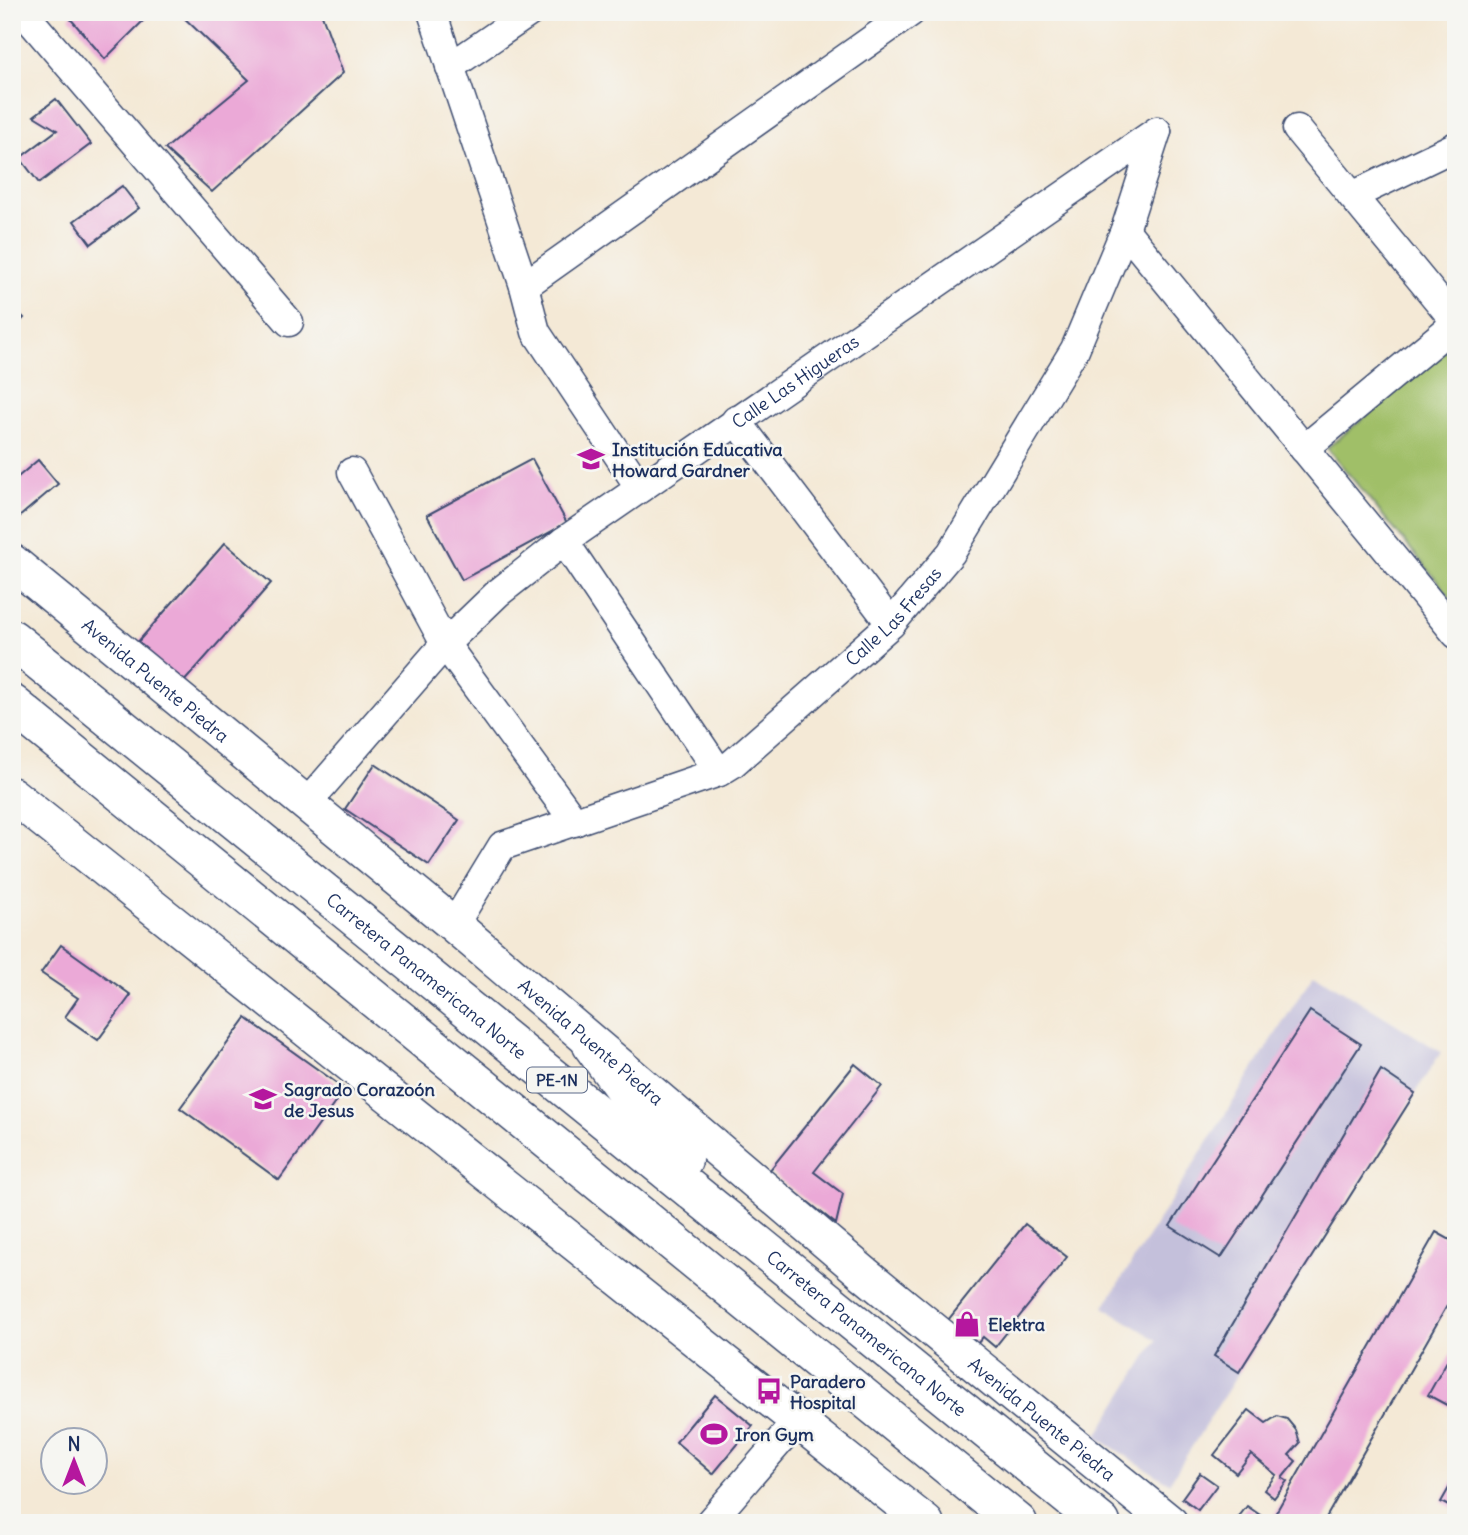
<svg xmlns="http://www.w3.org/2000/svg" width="1468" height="1535" font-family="Delius,sans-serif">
  <rect width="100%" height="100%" fill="#f6f6f2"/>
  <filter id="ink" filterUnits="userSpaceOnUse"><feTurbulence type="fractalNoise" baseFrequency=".0143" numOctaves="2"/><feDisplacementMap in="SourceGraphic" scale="14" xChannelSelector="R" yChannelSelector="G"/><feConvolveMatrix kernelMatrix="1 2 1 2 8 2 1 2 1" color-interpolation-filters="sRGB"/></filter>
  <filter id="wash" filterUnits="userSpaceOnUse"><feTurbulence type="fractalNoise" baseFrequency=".00686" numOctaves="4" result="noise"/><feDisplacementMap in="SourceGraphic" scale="28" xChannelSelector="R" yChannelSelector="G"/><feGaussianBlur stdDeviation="1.57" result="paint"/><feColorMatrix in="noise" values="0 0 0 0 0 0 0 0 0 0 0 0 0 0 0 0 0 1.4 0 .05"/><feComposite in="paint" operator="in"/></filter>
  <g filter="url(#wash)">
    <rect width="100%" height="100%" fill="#f4e9d6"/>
    <polygon fill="#c4c0db" points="1314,973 1441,1052 1169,1483 1096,1437 1157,1340 1104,1307"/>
    <polygon fill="#a0bf68" stroke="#5e7763" stroke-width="2" points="1449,348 1456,357 1456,604 1327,448"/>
    <g id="blocks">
      <g fill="#eba9d7">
        <polygon points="75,12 152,12 105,59 69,17"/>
        <polygon points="178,12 321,12 343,73 212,192 165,149 249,80"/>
        <polygon points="56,99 91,144 39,183 20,158 57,130 34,116"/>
        <polygon points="122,186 139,208 91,244 74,221"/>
        <polygon points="12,306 24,318 12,330"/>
        <polygon points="532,459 567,523 462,580 427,515"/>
        <polygon points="38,460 58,484 12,523 12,482"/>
        <polygon points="225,543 271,583 182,684 136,644"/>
        <polygon points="375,764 459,820 429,865 345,809"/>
        <polygon points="61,945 131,995 98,1040 65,1017 78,998 41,973"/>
        <polygon points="1310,1011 1361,1044 1221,1258 1170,1226"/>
        <polygon points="246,1018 345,1089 279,1180 180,1108"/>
        <polygon points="855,1064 882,1086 814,1172 843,1194 836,1224 769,1171"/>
        <polygon points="1381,1070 1415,1093 1239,1372 1214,1356"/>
        <polygon points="1025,1224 1067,1257 995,1347 983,1337 977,1344 948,1320"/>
        <polygon points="1436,1232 1456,1243 1456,1290 1323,1523 1270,1523"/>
        <polygon points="1456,1345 1456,1410 1428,1395"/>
        <polygon points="715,1395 753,1426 713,1474 676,1442"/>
        <polygon points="1249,1410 1266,1423 1277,1416 1287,1419 1296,1430 1300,1443 1289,1455 1296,1461 1282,1478 1287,1481 1274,1498 1264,1490 1276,1475 1251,1454 1236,1473 1214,1455"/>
        <polygon points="1200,1473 1217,1485 1198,1510 1182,1498"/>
        <polygon points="1453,1481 1456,1483 1456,1510 1441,1502"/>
        <polygon points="1247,1506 1263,1517 1259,1523 1234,1523"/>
      </g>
    </g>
  </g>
  <g filter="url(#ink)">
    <use href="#blocks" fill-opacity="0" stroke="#3c4b70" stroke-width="2"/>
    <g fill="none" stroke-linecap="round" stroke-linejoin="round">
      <g stroke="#3c4b70" stroke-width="31">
        <g id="minor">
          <polyline points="23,12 289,322"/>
          <polyline points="432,12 524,286 536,332 640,488"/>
          <polyline points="450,67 530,12"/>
          <polyline points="1297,129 1456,322"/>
          <polyline points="1352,196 1456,146"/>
          <polyline points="1125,230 1456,634"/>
          <polyline points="524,286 911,12"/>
          <polyline points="736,420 891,624"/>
          <polyline points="1304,449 1456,323"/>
          <polyline points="352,472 445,644 575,822"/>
          <polyline points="564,541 719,772"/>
          <path id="s1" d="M 307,803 L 445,644 L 498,593 L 564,541 L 1157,131"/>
          <path id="s2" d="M 454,925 L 502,846 L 719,772 L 732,764 L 891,624 L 951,553 L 1075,349 L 1125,230 L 1157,131"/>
          <polyline points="709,1523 798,1420"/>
        </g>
      </g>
      <g stroke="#3c4b70" stroke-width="38">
        <g id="major">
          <path id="s3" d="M 12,562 L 454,925 L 862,1272 L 1170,1523"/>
          <polyline points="12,795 926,1523"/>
        </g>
      </g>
      <g stroke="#3c4b70" stroke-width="41">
        <g id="highway">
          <path id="s4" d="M 12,639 L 1101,1523"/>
          <polyline points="12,704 1018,1523"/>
          <polyline points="592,1045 638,1108 683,1160"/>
        </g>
      </g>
      <use href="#minor" stroke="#fff" stroke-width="28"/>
      <use href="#major" stroke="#fff" stroke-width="35"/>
      <use href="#highway" stroke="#fff" stroke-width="38"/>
    </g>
  </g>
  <defs>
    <g id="school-bare" transform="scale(2.1)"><path d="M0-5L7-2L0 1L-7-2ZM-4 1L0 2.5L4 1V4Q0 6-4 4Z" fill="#b5179e" stroke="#f6f6f2" stroke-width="2.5" paint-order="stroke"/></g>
    <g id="shop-bare" transform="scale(2.1)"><path d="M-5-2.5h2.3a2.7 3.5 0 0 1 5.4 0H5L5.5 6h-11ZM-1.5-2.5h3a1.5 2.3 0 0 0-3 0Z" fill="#b5179e" stroke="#f6f6f2" stroke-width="2.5" paint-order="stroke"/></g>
    <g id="bus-bare" transform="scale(2.1)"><path d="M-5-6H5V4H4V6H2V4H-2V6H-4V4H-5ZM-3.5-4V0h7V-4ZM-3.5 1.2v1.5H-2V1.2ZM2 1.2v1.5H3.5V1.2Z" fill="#b5179e" stroke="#f6f6f2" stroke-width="2.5" paint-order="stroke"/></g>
    <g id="stadium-bare" transform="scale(2.1)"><path d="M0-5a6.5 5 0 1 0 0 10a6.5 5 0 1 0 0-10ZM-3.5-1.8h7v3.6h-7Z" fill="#b5179e" stroke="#f6f6f2" stroke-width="2.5" paint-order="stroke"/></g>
  </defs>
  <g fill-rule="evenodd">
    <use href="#school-bare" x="591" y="459"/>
    <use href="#school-bare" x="263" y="1099"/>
    <use href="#shop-bare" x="967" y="1324"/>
    <use href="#bus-bare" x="769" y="1391"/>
    <use href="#stadium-bare" x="714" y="1434"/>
  </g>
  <g text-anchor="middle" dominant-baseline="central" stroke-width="5" stroke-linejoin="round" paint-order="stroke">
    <rect fill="#f6f6f2" stroke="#5d6b8a" stroke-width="2" x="527" y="1067.5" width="60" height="25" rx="5"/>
    <g font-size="16" font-weight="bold" fill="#1b2f5e">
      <text x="557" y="1080">PE-1N</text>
    </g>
    <g font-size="18" fill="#1b2f5e" stroke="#f6f6f2">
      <text stroke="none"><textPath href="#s1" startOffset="649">Calle Las Higueras</textPath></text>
      <text stroke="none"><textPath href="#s2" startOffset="556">Calle Las Fresas</textPath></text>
      <text stroke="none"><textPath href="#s3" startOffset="186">Avenida Puente Piedra</textPath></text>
      <text stroke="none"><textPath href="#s4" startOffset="534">Carretera Panamericana Norte</textPath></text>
      <text stroke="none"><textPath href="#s3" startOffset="752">Avenida Puente Piedra</textPath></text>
      <text stroke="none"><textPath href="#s4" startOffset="1101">Carretera Panamericana Norte</textPath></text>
      <text stroke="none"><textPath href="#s3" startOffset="1340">Avenida Puente Piedra</textPath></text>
    </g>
    <g font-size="18" font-weight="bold" fill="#1b2f5e" stroke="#f6f6f2" text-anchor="start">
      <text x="612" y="449">Institución Educativa<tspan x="612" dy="21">Howard Gardner</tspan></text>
      <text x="284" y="1089">Sagrado Corazoón<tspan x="284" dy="21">de Jesus</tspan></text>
      <text x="988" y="1324">Elektra</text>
      <text x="790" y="1381">Paradero<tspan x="790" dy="21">Hospital</tspan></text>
      <text x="735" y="1434">Iron Gym</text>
    </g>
  </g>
  <rect width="1468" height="1535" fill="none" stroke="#f6f6f2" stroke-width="42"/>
  <g transform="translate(74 1461)"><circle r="33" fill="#f6f6f2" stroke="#9ea6b7" stroke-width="2"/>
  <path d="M0-5L12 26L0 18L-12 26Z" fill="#b5179e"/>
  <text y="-10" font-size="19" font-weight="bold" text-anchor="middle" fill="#1b2f5e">N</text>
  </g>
</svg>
